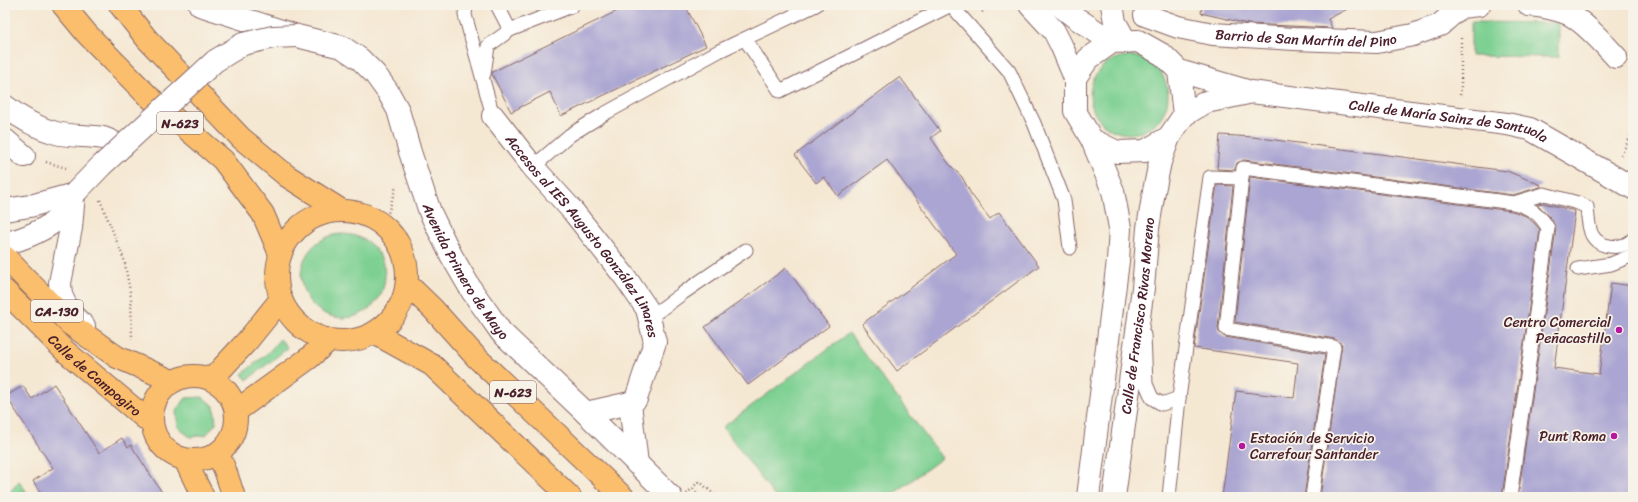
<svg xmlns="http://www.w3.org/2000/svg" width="1638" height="502" font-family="Sriracha,sans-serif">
  <rect width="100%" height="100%" fill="#f7f3e8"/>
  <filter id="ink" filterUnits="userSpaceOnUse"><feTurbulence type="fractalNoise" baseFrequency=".025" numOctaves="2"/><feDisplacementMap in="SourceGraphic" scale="8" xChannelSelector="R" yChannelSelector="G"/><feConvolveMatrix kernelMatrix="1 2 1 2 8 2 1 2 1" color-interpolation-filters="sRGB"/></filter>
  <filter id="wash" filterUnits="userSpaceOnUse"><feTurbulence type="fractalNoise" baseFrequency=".012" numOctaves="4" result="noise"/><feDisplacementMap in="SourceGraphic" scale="16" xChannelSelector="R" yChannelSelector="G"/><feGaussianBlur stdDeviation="0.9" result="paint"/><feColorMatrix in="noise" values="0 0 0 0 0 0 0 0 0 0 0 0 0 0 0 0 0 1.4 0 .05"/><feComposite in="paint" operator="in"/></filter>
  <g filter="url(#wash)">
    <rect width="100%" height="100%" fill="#f5e8d3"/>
    <g fill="#7dd092" stroke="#64785e">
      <polygon points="1471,22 1559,23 1559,57 1471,56"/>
      <circle cx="1129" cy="95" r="39"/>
      <circle cx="343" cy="276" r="42"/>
      <polygon points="849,333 942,458 889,497 775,497 723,427"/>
      <polygon points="280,339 288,348 247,380 242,374 268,353"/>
      <polygon points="202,397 214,406 216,423 206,435 190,437 178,427 176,411 186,398"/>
      <polygon points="19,481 30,497 6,497"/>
    </g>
    <g id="blocks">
      <g fill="#aaa5d2">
        <polygon points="614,5 685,5 706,46 561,116 550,92 511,112 492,74 492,72 617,11"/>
        <polygon points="1202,5 1355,5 1328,19 1332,28 1248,24 1201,13"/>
        <polygon points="900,77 940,131 931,138 949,164 962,177 971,194 990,219 999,212 1039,266 897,371 862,324 956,254 887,160 838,196 824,177 816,183 795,155"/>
        <polygon points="1220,135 1253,137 1507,171 1541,185 1540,187 1513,195 1244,160 1237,163 1235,170 1217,169"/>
        <polygon points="1250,177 1512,211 1526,216 1535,224 1540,230 1502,497 1320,497 1342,344 1335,339 1235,322"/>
        <polygon points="1217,185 1233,186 1218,328 1219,332 1225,337 1325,354 1304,497 1222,497 1236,391 1294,398 1298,363 1194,348"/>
        <polygon points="1543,203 1575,211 1554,368 1599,374 1611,283 1633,286 1633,497 1518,497 1556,229 1551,218 1537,204"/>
        <polygon points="786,268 829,326 748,385 705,327"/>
        <polygon points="54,384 99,453 122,438 128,447 131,445 165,497 44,497 33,481 53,468 6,396 23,386 32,399"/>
      </g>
    </g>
  </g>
  <g filter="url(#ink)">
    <use href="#blocks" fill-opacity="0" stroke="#866566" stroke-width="1"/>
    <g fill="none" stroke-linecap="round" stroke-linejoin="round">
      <g stroke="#866566" stroke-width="15">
        <g id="lane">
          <polyline points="466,5 465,15 493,116"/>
          <polyline points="497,5 510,30 572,6 571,5"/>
          <polyline points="951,5 1009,71 1034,123 1064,200 1070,248"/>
          <polyline points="745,39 780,91 951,5"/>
          <polyline points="484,74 488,46 510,30"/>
          <polyline points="533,167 570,135 604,114 719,51 816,5"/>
          <path d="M 1514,203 L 1544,194 L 1578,203 L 1587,207 C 1588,216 1588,227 1592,235 C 1600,249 1623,250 1633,239"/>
          <polyline points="1578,269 1611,264 1633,255"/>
          <polyline points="649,318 683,293 746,250"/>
          <polyline points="1144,335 1146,384 1152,398 1162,404 1179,398 1210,177 1241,178"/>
          <polyline points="1169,497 1179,398"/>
          <path d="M 1312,497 L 1334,347 L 1226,329 L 1243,168 L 1514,203 C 1531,208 1539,213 1548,228 L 1510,497"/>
        </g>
      </g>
      <g stroke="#866566" stroke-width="24">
        <g id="street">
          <path id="s1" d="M 200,5 L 297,36 L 342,47 L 360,59 L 375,74 L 388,92 L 398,110 L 410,152 L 430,212 L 451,255 L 472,291 L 487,312 L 501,332 L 586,413 L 671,497"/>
          <polyline points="1030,5 1054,31 1062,47 1075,78"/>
          <polyline points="1059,5 1076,18 1112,42"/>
          <polyline points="1112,5 1115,22 1126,42"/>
          <path d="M 1529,5 C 1542,6 1555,9 1566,13 C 1582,19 1604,44 1616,57"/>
          <path id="s2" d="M 1145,15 L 1178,27 L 1213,34 L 1294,39 L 1377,42 L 1413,35 L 1440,25 L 1460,7 L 1479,5"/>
          <path id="s3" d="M 1179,71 L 1251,92 L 1507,124 L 1530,129 L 1633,188"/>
          <path d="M 5,106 C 20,118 37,128 56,133 C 72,137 87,135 103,138 C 109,140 116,144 123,146"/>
          <polyline points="1184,115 1206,102 1248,93"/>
          <path id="s4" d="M 493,116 L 533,167 L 572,210 L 625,277 L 647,309 L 655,342 L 636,399 L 630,403 L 586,413"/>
          <polyline points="5,140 24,156"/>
          <polyline points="74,194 71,228 60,283 61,295 69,312 84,326"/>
          <polyline points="5,210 30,206 74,194"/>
          <path d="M 5,243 C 22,240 51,228 62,214 C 66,209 70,202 74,196"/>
          <polyline points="630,403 637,464"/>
          <polyline points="1088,497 1118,261 1120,228 1113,191 1092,140 1075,111 1075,78 1088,59 1112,42 1138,41 1163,55 1179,71 1184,115 1169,137 1145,151 1117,152 1092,140"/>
          <path id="s5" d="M 1114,497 L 1143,288 L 1148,228 L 1154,191 L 1160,162 L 1169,137"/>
        </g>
      </g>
      <g stroke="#866566" stroke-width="24">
        <g id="primary">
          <polyline points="5,257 70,324 117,357 172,381"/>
          <path id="s6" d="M 5,291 L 65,351 L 152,424"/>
          <circle cx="194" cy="418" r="42"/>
          <polyline points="212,379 248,340 281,299"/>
          <polyline points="236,411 309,358 328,341"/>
          <polyline points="218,454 225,470 234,497"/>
          <polyline points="185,460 203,497"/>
        </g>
      </g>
      <g stroke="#866566" stroke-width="24">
        <g id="highway">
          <polyline points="63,5 87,34 147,95 223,160 263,214 280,254"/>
          <polyline points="120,5 147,39 241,138 287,176 339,209"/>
          <circle cx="342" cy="276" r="65"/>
          <polyline points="407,284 433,309 476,357 623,497"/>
          <polyline points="376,334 432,365 570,497"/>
        </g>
      </g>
      <g stroke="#866566" stroke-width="2.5" stroke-dasharray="1 3" stroke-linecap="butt">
        <polyline points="982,12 991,5"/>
        <polyline points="1460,95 1461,86 1461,38"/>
        <polyline points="1621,155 1633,132"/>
        <polyline points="46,162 66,168"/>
        <polyline points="100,200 124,259 131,297 132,339"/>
        <polyline points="385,224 396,186"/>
        <polyline points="699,481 717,497"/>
        <polyline points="693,489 701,497"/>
      </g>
      <use href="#lane" stroke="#fff" stroke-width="13"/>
      <use href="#street" stroke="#fff" stroke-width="22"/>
      <use href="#primary" stroke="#fabe6d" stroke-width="22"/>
      <use href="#highway" stroke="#fabe6d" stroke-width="22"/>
      <g stroke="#866566" stroke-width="24" stroke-linecap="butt">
        <polyline id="street-bridge" points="74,194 101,166 215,61 243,44 273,37 297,36"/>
      </g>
      <polyline stroke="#866566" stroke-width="2.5" stroke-dasharray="1 3" stroke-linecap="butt" points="684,497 699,481"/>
      <use href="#street-bridge" stroke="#fff" stroke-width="22"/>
    </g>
  </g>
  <g fill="#b5179e" stroke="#f7f3e8" stroke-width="1.5">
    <circle cx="1619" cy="330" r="4"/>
    <circle cx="1614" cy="436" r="4"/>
    <circle cx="1242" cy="446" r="4"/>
  </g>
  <g text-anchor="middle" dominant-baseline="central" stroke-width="3.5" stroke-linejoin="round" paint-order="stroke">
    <g fill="#f7f3e8" stroke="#7e5f64" stroke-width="1">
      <rect x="157" y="112" width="46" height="22" rx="3"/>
      <rect x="31" y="300" width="52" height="22" rx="3"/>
      <rect x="490" y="381" width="46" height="22" rx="3"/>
    </g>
    <g font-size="13" font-weight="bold" fill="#4a1f2b">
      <text x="180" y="123">N-623</text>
      <text x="57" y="311">CA-130</text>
      <text x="513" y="392">N-623</text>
    </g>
    <g font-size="14" fill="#4a1f2b" stroke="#f7f3e8">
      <text stroke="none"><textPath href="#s2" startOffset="164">Barrio de San Martín del Pino</textPath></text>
      <text stroke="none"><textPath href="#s3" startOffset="275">Calle de María Sainz de Santuola</textPath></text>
      <text stroke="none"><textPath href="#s4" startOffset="151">Accesos al IES Augusto González Linares</textPath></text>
      <text stroke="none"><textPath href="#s1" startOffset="410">Avenida Primero de Mayo</textPath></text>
      <text stroke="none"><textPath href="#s5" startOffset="183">Calle de Francisco Rivas Moreno</textPath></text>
      <text stroke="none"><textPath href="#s6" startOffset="123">Calle de Campogiro</textPath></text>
    </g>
    <g font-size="14" fill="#4a1f2b" stroke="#f7f3e8" text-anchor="end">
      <text x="1611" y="322">Centro Comercial<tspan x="1611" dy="16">Peñacastillo</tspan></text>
      <text x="1606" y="436">Punt Roma</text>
      <text x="1250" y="438" text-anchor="start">Estación de Servicio<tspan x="1250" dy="16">Carrefour Santander</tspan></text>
    </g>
  </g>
  <rect width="1638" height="502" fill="none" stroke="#f7f3e8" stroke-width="20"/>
</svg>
